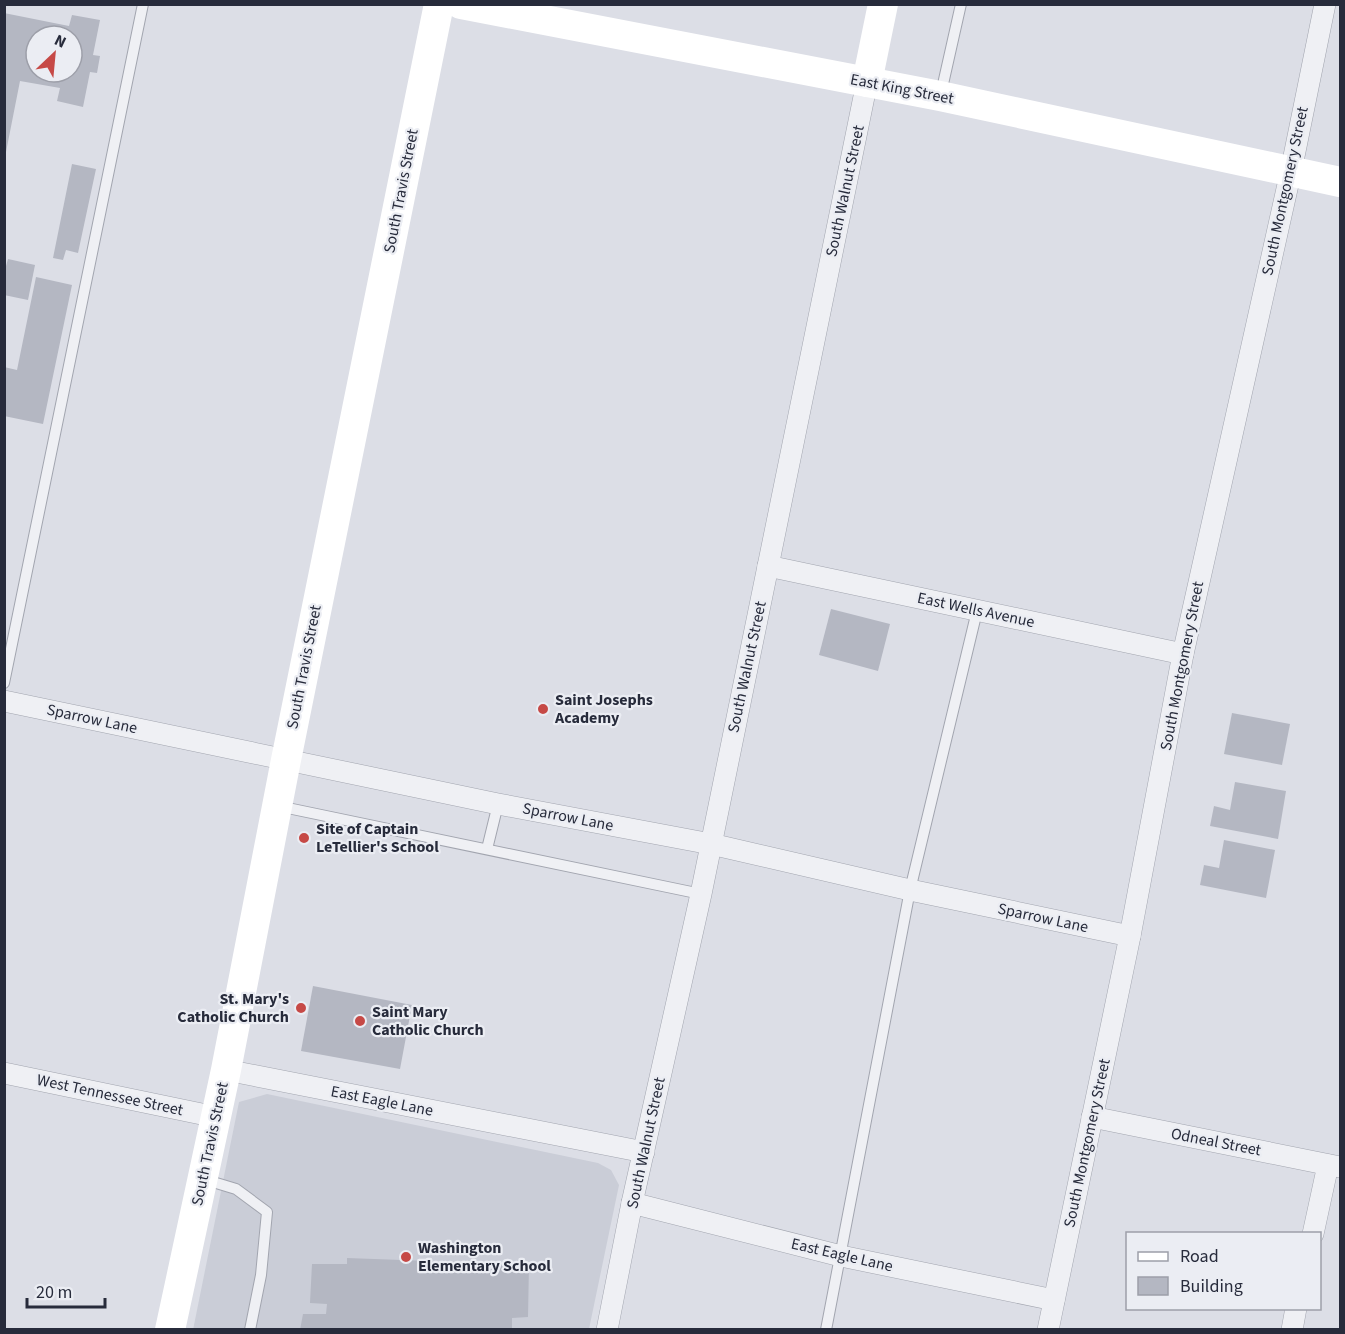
<svg xmlns="http://www.w3.org/2000/svg" width="1345" height="1334" font-family="'Source Sans 3',sans-serif">
  <rect width="100%" height="100%" fill="#dcdee6"/>
  <polygon fill="#cacdd7" points="267,1094 598,1163 611,1170 619,1185 589,1329 193,1330 239,1102"/>
  <g fill="#b4b7c2" fill-rule="evenodd">
    <path d="M 4,13 L 69,26 L 72,15 L 100,20 L 93,55 L 100,56 L 97,73 L 90,72 L 83,107 L 57,101 L 60,88 L 20,81 L 6,152 ZM 36,36 L 72,36 L 72,72 L 36,72 Z"/>
    <polygon points="72,164 96,169 78,253 66,250 63,260 53,258"/>
    <polygon points="8,259 35,265 28,300 4,295 4,273"/>
    <polygon points="36,277 72,285 43,424 4,416 4,367 17,370"/>
    <polygon points="831,609 890,624 878,671 819,655"/>
    <polygon points="1232,713 1290,724 1282,765 1224,754"/>
    <polygon points="1235,782 1286,791 1278,839 1210,826 1214,806 1230,810"/>
    <polygon points="1224,840 1275,850 1266,898 1200,885 1204,865 1219,868"/>
    <polygon points="313,986 412,1005 400,1069 301,1051"/>
    <polygon points="347,1258 483,1263 483,1269 497,1269 498,1263 529,1264 528,1317 512,1318 512,1330 300,1330 303,1314 326,1314 327,1304 310,1303 312,1264 347,1264"/>
  </g>
  <g fill="none" stroke-linecap="round" stroke-linejoin="round">
    <g stroke="#a2a5af" stroke-width="12">
      <g id="lane">
        <polyline points="941,93 961,4"/>
        <polyline points="4,683 143,4"/>
        <polyline points="278,806 701,894"/>
        <polyline points="487,849 498,804"/>
        <polyline points="203,1179 236,1189 267,1212 261,1275 250,1330"/>
        <polyline points="826,1330 910,890 977,611"/>
      </g>
    </g>
    <g stroke="#a2a5af" stroke-width="22">
      <g id="street">
        <polyline points="768,566 1183,654"/>
        <polyline points="4,701 498,804 711,844 910,890 1130,936"/>
        <polyline points="226,1070 644,1152"/>
        <polyline points="4,1073 216,1117"/>
        <polyline points="1092,1117 1340,1167"/>
        <polyline points="632,1203 841,1256 1054,1300"/>
        <polyline points="1313,1234 1328,1165"/>
        <polyline points="607,1330 632,1203 701,894 867,82"/>
        <polyline points="1048,1330 1130,936 1183,654 1291,171 1325,4"/>
        <polyline points="1292,1330 1296,1308"/>
      </g>
    </g>
    <use href="#lane" stroke="#eff0f4" stroke-width="10"/>
    <use href="#street" stroke="#eff0f4" stroke-width="21"/>
    <g stroke="#fff" stroke-width="30">
      <polyline points="461,4 940,96 1340,182"/>
      <polyline points="867,82 883,4"/>
      <polyline points="170,1330 226,1070 286,760 439,4"/>
    </g>
  </g>
  <g fill="#c64946" stroke="#ebedf3" stroke-width="2">
    <circle cx="543" cy="709" r="6"/>
    <circle cx="304" cy="838" r="6"/>
    <circle cx="301" cy="1008" r="6"/>
    <circle cx="360" cy="1021" r="6"/>
    <circle cx="406" cy="1257" r="6"/>
  </g>
  <g text-anchor="middle" dominant-baseline="central" stroke-width="4.5" stroke-linejoin="round" paint-order="stroke">
    <g font-size="16" fill="#272b3b" stroke="#ebedf3">
      <text transform="translate(902 89) rotate(11)">East King Street</text>
      <text transform="translate(401 191) rotate(-79)">South Travis Street</text>
      <text transform="translate(845 191) rotate(-78)">South Walnut Street</text>
      <text transform="translate(1285 191) rotate(-78)">South Montgomery Street</text>
      <text transform="translate(976 610) rotate(12)">East Wells Avenue</text>
      <text transform="translate(1182 666) rotate(-79)">South Montgomery Street</text>
      <text transform="translate(304 667) rotate(-79)">South Travis Street</text>
      <text transform="translate(747 667) rotate(-78)">South Walnut Street</text>
      <text transform="translate(92 719) rotate(12)">Sparrow Lane</text>
      <text transform="translate(568 817) rotate(11)">Sparrow Lane</text>
      <text transform="translate(1043 918) rotate(12)">Sparrow Lane</text>
      <text transform="translate(110 1095) rotate(12)">West Tennessee Street</text>
      <text transform="translate(382 1101) rotate(11)">East Eagle Lane</text>
      <text transform="translate(1216 1142) rotate(11)">Odneal Street</text>
      <text transform="translate(646 1143) rotate(-78)">South Walnut Street</text>
      <text transform="translate(1087 1143) rotate(-78)">South Montgomery Street</text>
      <text transform="translate(210 1144) rotate(-78)">South Travis Street</text>
      <text transform="translate(842 1255) rotate(13)">East Eagle Lane</text>
    </g>
    <g font-size="16" font-weight="bold" fill="#272b3b" stroke="#ebedf3" text-anchor="start">
      <text x="555" y="700">Saint Josephs<tspan x="555" dy="18">Academy</tspan></text>
      <text x="316" y="829">Site of Captain<tspan x="316" dy="18">LeTellier's School</tspan></text>
      <text x="289" y="999" text-anchor="end">St. Mary's<tspan x="289" dy="18">Catholic Church</tspan></text>
      <text x="372" y="1012">Saint Mary<tspan x="372" dy="18">Catholic Church</tspan></text>
      <text x="418" y="1248">Washington<tspan x="418" dy="18">Elementary School</tspan></text>
    </g>
  </g>
  <rect width="1345" height="1334" fill="none" stroke="#272b3b" stroke-width="12"/>
  <rect x="1126" y="1232" width="195" height="78" fill="#ebedf3" stroke="#9d9fa9" stroke-width="1.5"/>
  <rect x="1138" y="1252" width="30" height="9" fill="#ffffff" stroke="#9d9fa9" stroke-width="1.5"/>
  <text x="1180" y="1262" font-size="18" fill="#272b3b">Road</text>
  <rect x="1138" y="1277" width="30" height="18" fill="#b4b7c2" stroke="#9d9fa9" stroke-width="1.5"/>
  <text x="1180" y="1292" font-size="18" fill="#272b3b">Building</text>
  <g transform="translate(54 54) rotate(26)"><circle r="28" fill="#ebedf3" stroke="#9d9fa9" stroke-width="1.5"/>
  <path d="M0-4.5L10 22L0 15L-10 22Z" fill="#c64946"/>
  <text y="-9" font-size="16" font-weight="bold" text-anchor="middle" fill="#272b3b">N</text>
  </g>
  <path d="M27 1298v9h78v-9" fill="none" stroke="#272b3b" stroke-width="3"/>
  <text x="36" y="1298" font-size="18" fill="#272b3b" stroke="#ebedf3" stroke-width="4.5" paint-order="stroke">20 m</text>
</svg>
